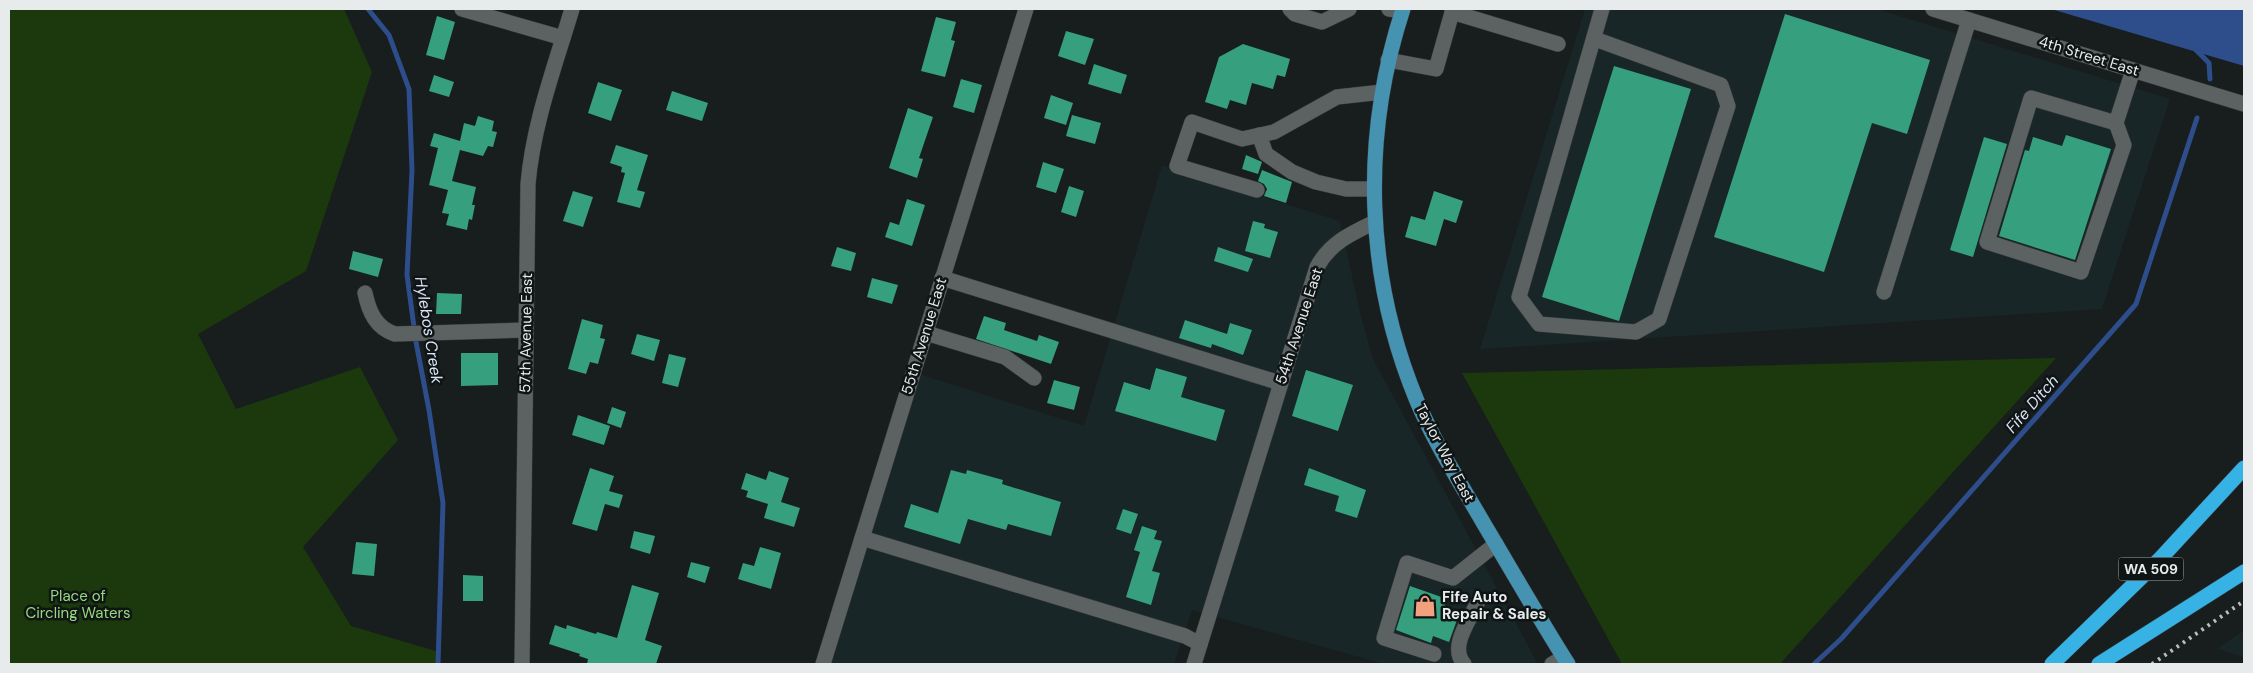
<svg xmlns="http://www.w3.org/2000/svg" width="2253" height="673" font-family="'DM Sans',sans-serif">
  <rect width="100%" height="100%" fill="#181d1d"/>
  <g fill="#192627">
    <polygon points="1585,9 1877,9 2170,99 2102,309 1480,349"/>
    <polygon points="1162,165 1340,221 1360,312 1373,359 1538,664 1384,664 1192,610 1174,664 816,664 910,371 1084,426"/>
    <polygon points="2244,630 2244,657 2217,649"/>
  </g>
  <g fill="#1b390c">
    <polygon points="9,9 344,9 372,72 306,271 198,334 236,409 360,367 398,440 303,547 351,626 439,652 439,664 9,664"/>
    <polygon points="2056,358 1780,664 1622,664 1462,373"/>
  </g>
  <polygon fill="#2d4d8b" points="2051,9 2244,9 2244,66"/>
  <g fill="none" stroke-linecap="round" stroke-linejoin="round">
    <g stroke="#2d4d8b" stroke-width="5">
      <polyline points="368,9 389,35 409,89 412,170 407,275 416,342 429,410 443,503 438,664"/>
      <polyline points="2196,50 2209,63 2210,79"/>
      <polyline points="1814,664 1841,639 2136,304 2197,118"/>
    </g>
  </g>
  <g fill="#369f7e">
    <polygon points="1785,14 1930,60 1907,134 1872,123 1824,272 1714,237"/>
    <polygon points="437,16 455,22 444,60 426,55"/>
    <polygon points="936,17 956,22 951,40 955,41 945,77 921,71"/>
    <polygon points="1066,31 1094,39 1085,65 1058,56"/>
    <polygon points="1243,44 1290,59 1285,77 1277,75 1273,89 1252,83 1246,105 1230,100 1227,109 1205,102 1219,57"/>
    <polygon points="1094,64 1127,75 1121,94 1088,84"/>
    <polygon points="1614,66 1691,89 1619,321 1542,297"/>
    <polygon points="434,75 454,82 449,97 429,91"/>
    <polygon points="961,79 982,85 974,113 953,107"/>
    <polygon points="598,82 622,90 611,121 588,113"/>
    <polygon points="672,91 708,103 702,121 666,110"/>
    <polygon points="1051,95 1073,103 1066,125 1044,118"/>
    <polygon points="908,108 933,117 919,158 923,159 917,178 889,168"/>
    <polygon points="1072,115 1101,123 1095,144 1066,136"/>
    <polygon points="478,116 494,121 492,131 497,132 493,147 488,146 483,156 460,150 452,181 476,187 472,205 475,205 472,220 469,219 467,230 446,225 449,214 442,213 448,190 429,185 438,148 430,146 434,133 460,141 464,123 475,126"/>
    <polygon points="2066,135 2111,149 2075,260 1999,236 2025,150 2029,151 2033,137 2062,146"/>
    <polygon points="1984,137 2007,144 1973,257 1950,250"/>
    <polygon points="616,145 648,155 637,190 645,192 640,208 617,202 625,173 621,172 622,167 610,163"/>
    <polygon points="1246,155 1262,162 1258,174 1242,169"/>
    <polygon points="1043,162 1064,169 1056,193 1036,187"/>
    <polygon points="1262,170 1292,182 1286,203 1264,196 1267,189 1264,184 1258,181"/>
    <polygon points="1069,186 1084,191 1076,217 1061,212"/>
    <polygon points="573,191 593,197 583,227 563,221"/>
    <polygon points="1434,191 1463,201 1456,223 1444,219 1436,246 1405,237 1411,216 1425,220"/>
    <polygon points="907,199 925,205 912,246 885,237 890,222 899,225"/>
    <polygon points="1253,221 1265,224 1264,228 1278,232 1270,258 1245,251"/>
    <polygon points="837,247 856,253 851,271 831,266"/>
    <polygon points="1218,247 1253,259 1248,272 1214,261"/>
    <polygon points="353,251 383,259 378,277 349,269"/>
    <polygon points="872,278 898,285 892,304 867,297"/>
    <polygon points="437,293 462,294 461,314 436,314"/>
    <polygon points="984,316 1006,323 1004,330 1037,341 1039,335 1059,342 1051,364 976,339"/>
    <polygon points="582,319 603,325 600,338 605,339 598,364 590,362 586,374 568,369"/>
    <polygon points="1185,320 1227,334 1230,323 1252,330 1243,355 1212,344 1211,348 1179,338"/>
    <polygon points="637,334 660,340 654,361 631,354"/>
    <polygon points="461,353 498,353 498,385 461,386"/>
    <polygon points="669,354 686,358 678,387 662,383"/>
    <polygon points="1156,368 1187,377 1181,397 1225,410 1216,441 1115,411 1124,382 1150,390"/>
    <polygon points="1306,370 1353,385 1338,431 1292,416"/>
    <polygon points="1054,380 1080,387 1074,410 1047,403"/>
    <polygon points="612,407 626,412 621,428 607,423"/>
    <polygon points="578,415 610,426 604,445 572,435"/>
    <polygon points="590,468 614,476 609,491 623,495 619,508 605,504 597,531 572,524"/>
    <polygon points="1309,468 1366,490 1357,518 1335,511 1339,496 1304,485"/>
    <polygon points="951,470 966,474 967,470 1003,480 1002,484 1061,502 1051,536 1008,524 1006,530 968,519 960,544 904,527 911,504 938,513"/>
    <polygon points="769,471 789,478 781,502 800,508 794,527 764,518 768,504 746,497 748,491 741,489 746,473 766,480"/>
    <polygon points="1123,509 1138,514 1131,534 1116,529"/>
    <polygon points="1142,526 1157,531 1154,539 1162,541 1152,571 1160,573 1151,605 1126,597 1140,552 1134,550"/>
    <polygon points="634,531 655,536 650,554 630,548"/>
    <polygon points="356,542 377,544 374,576 352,574"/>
    <polygon points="760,547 781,553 771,589 738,579 743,563 754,566"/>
    <polygon points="691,562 710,567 705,583 687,577"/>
    <polygon points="463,575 483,576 483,601 463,601"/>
    <polygon points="632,585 659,593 645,640 662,646 656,664 587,664 588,659 579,656 580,654 549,644 555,625 566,629 567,625 596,634 597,632 617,638"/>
    <polygon points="1410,586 1447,599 1442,615 1457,620 1449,642 1433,636 1431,643 1396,630"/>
  </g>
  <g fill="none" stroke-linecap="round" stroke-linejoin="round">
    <g stroke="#36393a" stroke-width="16">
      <g id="minor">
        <polyline points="462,9 563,38"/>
        <polyline points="1290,9 1295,14 1322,22 1349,9"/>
        <polyline points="1389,9 1402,11"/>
        <polyline points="1933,9 2244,104"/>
        <polyline points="1452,12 1558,44"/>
        <polyline points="1595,39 1721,85 1728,106 1659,319 1636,332 1539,324 1519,297 1602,9"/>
        <polyline points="1388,60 1436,69 1453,9"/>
        <polyline points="2116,123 2031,98 1987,242 2081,272 2124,145 2116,123 2133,70"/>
        <polyline points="1259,135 1266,154 1292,172 1316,182 1346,189 1374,189"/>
        <polyline points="1257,190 1177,166 1192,122 1242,139 1274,132 1337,97 1382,92"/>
        <polyline points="942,278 1280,383"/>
        <polyline points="1884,292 1969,20"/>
        <path d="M 365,293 C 369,312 376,328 395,334 L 526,330"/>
        <polyline points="926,333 1005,357 1034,378"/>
        <polyline points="862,538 1185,636 1200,644"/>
        <polyline points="1434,654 1384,638 1407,563 1453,578 1496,544"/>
        <path d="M 522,664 L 528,184 C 533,124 555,66 572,9"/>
        <polyline points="823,664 1026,9"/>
        <path d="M 1194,664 L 1317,267 C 1330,243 1350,234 1375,222"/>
        <path d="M 1464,664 C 1449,647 1469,621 1477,604"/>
        <polyline points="1552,664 1563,658"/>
      </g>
    </g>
    <g stroke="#36393a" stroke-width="16">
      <path id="major" d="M 1403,9 C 1361,138 1365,276 1417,401 C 1435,444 1461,484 1484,524 C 1512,571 1539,618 1568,664"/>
    </g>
    <g stroke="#36393a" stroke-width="16">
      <g id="highway">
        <polyline points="2052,664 2159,560 2244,468"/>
        <polyline points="2099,664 2244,572"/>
      </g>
    </g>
    <use href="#minor" stroke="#5c6262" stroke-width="15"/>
    <use href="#major" stroke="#4592b1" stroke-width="15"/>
    <use href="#highway" stroke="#36b2e5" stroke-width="15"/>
    <polyline stroke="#babdbd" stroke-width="4" stroke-dasharray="2.5 5" stroke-linecap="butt" points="2152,664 2244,601"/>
  </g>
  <defs>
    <g id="shop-bare" transform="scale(1.725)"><path d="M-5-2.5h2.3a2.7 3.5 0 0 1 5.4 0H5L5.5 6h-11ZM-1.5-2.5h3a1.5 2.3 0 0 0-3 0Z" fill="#f2a17e" stroke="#0f1414" stroke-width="2.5" paint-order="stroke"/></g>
  </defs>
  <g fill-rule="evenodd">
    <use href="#shop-bare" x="1425" y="606"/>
  </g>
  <g text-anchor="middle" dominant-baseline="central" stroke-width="5" stroke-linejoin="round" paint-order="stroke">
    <rect fill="#0f1414" stroke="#a7aaaa" stroke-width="1" x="2118.5" y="557.5" width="65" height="23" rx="4"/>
    <g font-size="14" font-weight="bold" fill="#e8ebeb">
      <text x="2151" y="569">WA 509</text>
    </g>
    <g font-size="15" fill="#e8ebeb" stroke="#0f1414">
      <text transform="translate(2089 56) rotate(17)">4th Street East</text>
      <text transform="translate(1299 326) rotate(-72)">54th Avenue East</text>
      <text transform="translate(526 333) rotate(-89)">57th Avenue East</text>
      <text transform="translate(924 336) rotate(-73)">55th Avenue East</text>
      <text transform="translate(1445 453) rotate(62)">Taylor Way East</text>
    </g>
    <g font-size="15" fill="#98d97e" stroke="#0f1414">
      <text x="78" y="596">Place of<tspan x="78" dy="17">Circling Waters</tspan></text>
    </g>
    <g font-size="15" font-weight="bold" fill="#e8ebeb" stroke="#0f1414" text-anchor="start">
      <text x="1442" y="597">Fife Auto<tspan x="1442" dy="17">Repair &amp; Sales</tspan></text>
    </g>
    <g font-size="16" font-style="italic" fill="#d8e3f5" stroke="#0f1414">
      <text transform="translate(429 330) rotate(81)">Hylebos Creek</text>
      <text transform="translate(2032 404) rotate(-49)">Fife Ditch</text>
    </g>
  </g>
  <rect width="2253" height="673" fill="none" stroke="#e8ebeb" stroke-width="20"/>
</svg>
